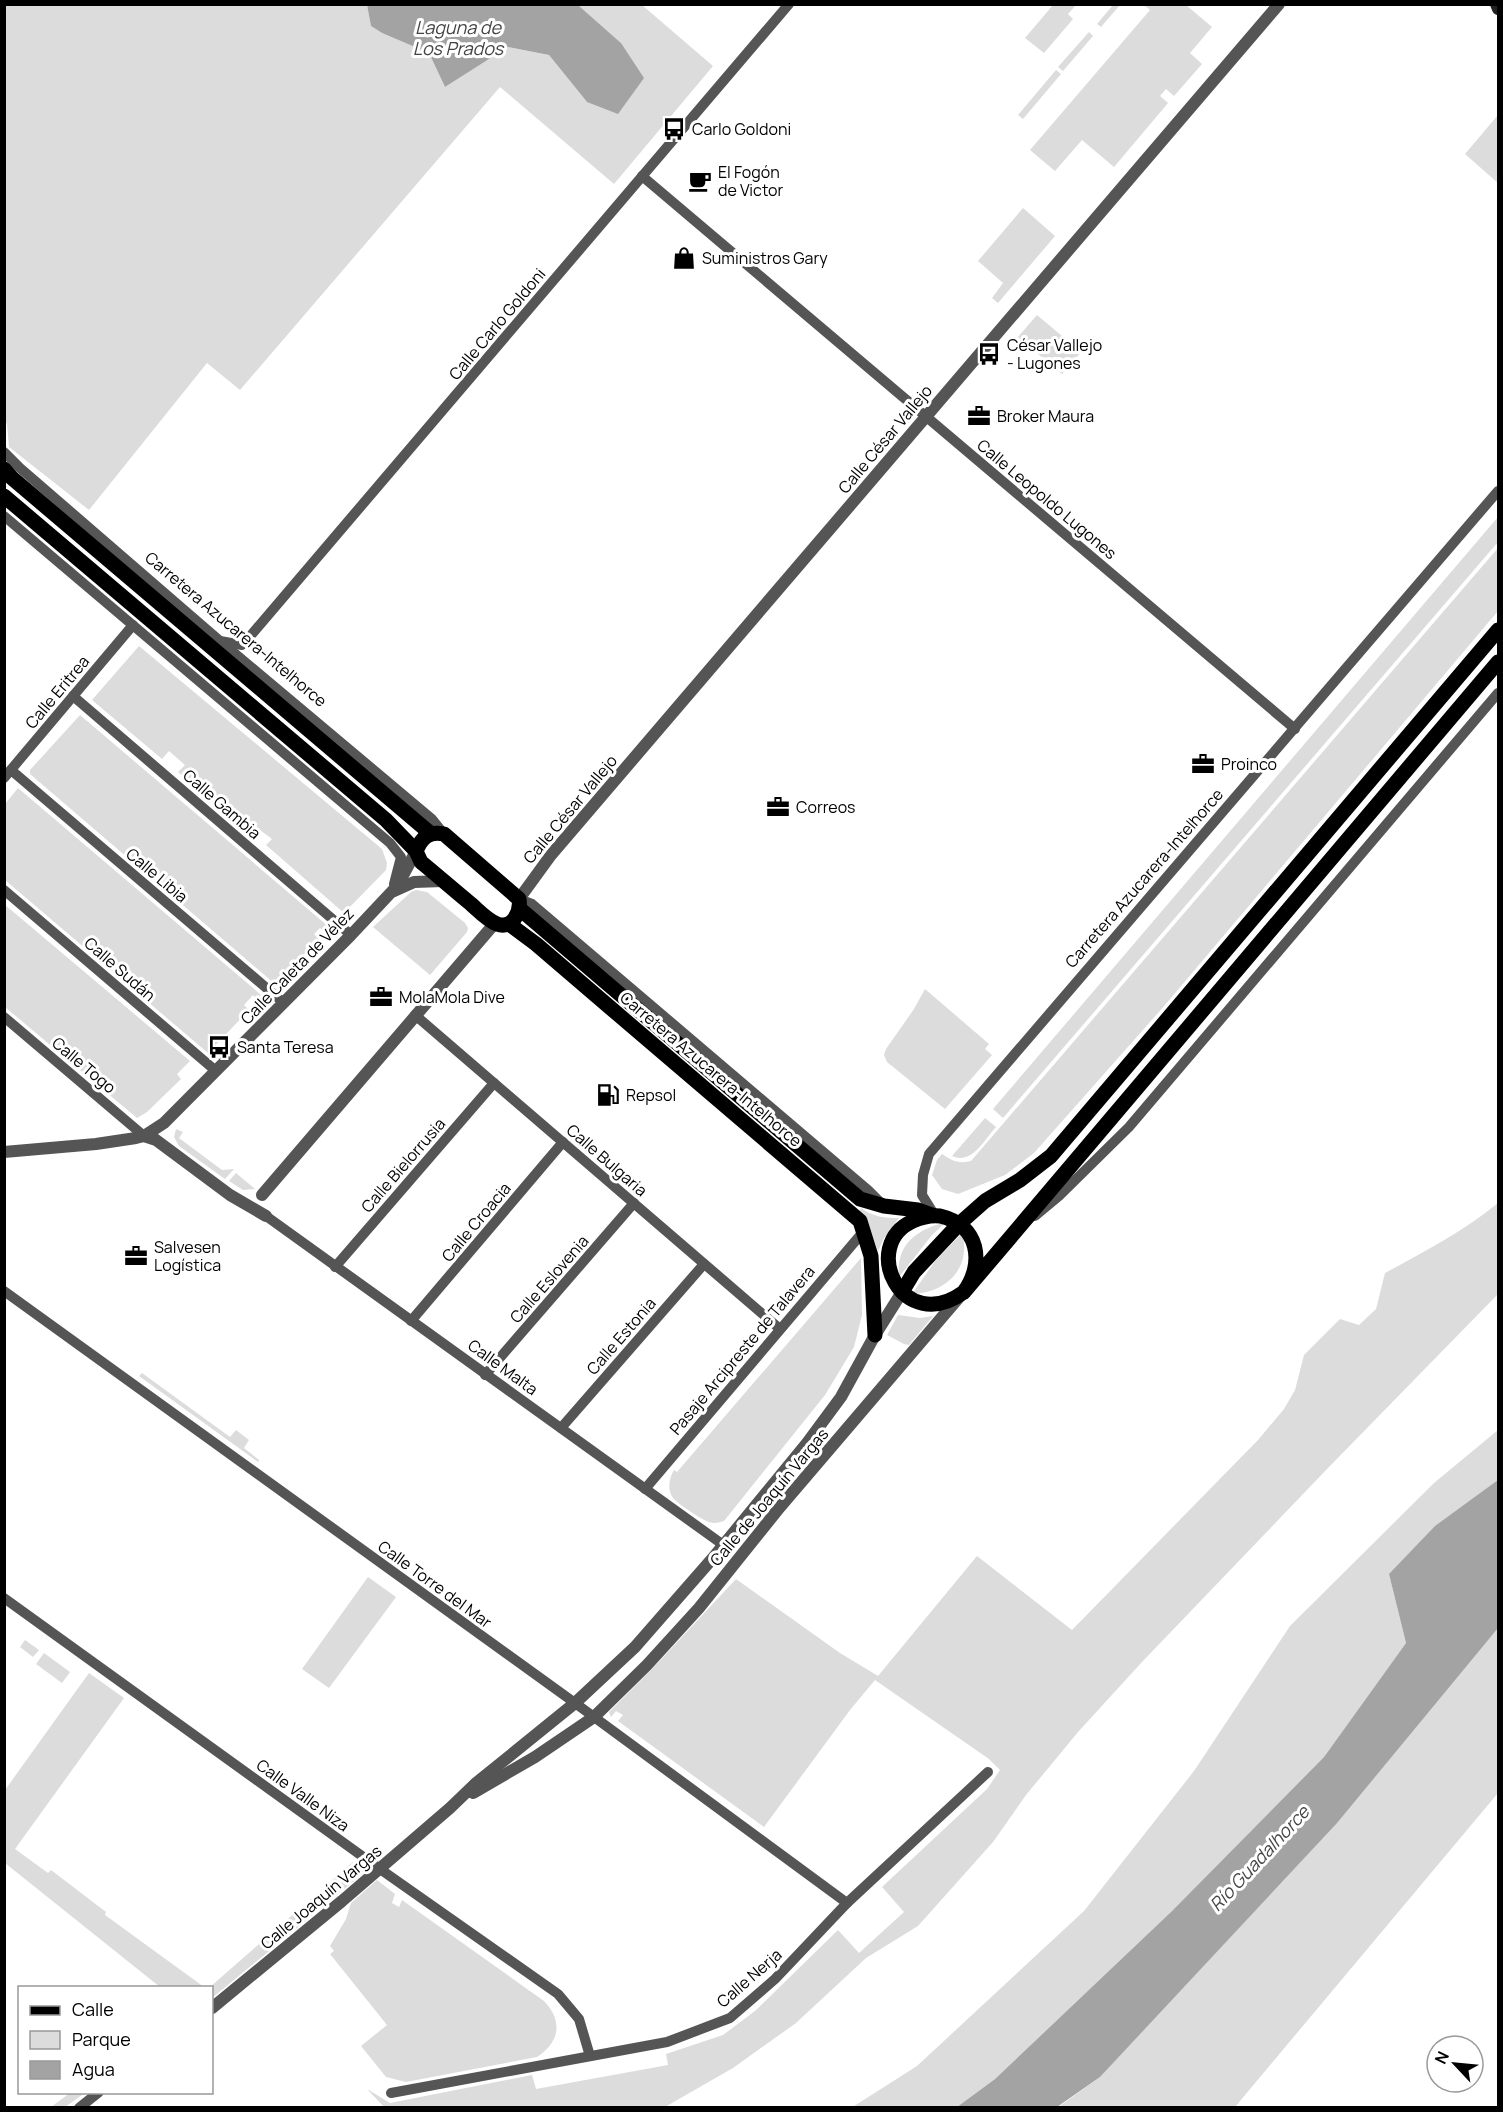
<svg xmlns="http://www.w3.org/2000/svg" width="1503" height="2112" font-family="Manrope,sans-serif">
  <rect width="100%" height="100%" fill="#fff"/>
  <g fill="#dcdcdc">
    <polygon points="5,5 367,5 371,26 382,33 429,53 445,87 508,47 549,55 587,102 621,43 578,5 642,5 713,66 614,184 500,87 240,390 207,363 89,510 9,447 7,424 5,420"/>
    <polygon points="1053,5 1076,5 1068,14 1073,19 1044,53 1025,38"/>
    <polygon points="1113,5 1120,5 1101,27 1097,24"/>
    <polygon points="1144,5 1186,5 1212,27 1190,53 1202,64 1174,96 1166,89 1160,96 1168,103 1114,167 1082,140 1055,171 1030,150 1150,10"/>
    <polygon points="1089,32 1093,36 1063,71 1058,67"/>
    <polygon points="1056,70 1061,74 1023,119 1018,115"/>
    <polygon points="1498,115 1498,183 1465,154"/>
    <polygon points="1023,208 1055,236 998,303 992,298 1003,283 978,261"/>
    <polygon points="1037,315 1081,352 1062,374 1018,337"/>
    <polygon points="1498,517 1498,542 1003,1118 993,1109"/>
    <path d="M 1498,548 L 1498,611 L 1165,1005 L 1034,1153 L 1005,1175 L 958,1194 L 942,1189 L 932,1175 L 937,1160 L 942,1154 C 952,1161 959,1164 971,1161 Z"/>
    <polygon points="139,646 382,849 387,863 386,870 344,913 266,845 272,839 260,830 255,836 178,772 185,765 169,751 162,759 92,700"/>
    <polygon points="80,715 329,927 325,932 320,928 314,934 319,939 275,984 30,774 30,770"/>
    <polygon points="18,788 260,994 262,997 259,1001 253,995 244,1005 249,1010 208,1053 5,880 5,804"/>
    <polygon points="416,890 427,892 465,923 468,928 467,932 430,975 373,927 411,892"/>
    <polygon points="4,904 190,1061 177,1074 181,1079 147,1112 137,1118 5,1007"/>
    <polygon points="925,989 989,1044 985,1049 992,1055 945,1109 887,1062 884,1055 886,1049 914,1009"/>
    <path d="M 985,1118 L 996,1127 C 984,1140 972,1165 952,1156 Z"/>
    <polygon points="176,1129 183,1132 179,1138 222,1170 234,1169 225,1179 179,1146 174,1137"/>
    <polygon points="236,1173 255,1189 243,1190 229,1181"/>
    <path d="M 1498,1203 L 1498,1294 L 1328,1468 L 1142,1662 L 1078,1732 L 1026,1795 L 993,1842 L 918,1926 L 866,1958 L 796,2023 L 733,2068 L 665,2107 L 384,2107 L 367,2089 L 390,2103 L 532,2075 L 536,2089 L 668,2065 L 666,2054 L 723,2035 L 755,2011 L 838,1930 L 859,1953 L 904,1912 L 882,1887 L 987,1789 L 1000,1770 L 989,1759 L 875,1680 L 850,1710 L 764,1827 L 618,1721 L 623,1715 L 616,1711 L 611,1717 L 609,1712 L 653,1668 L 736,1579 L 840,1653 L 878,1676 L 977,1556 L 1072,1630 L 1258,1440 L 1284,1409 L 1295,1390 L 1304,1355 L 1340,1319 L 1359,1325 L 1376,1309 L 1385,1273 C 1424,1252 1464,1231 1498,1203 Z"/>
    <path d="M 861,1208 C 873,1217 885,1218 899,1218 L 884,1238 L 878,1251 L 866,1217 L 859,1211 Z"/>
    <path d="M 946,1222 L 932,1235 L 899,1277 C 896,1244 916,1230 946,1222 Z"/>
    <path d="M 962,1233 C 972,1268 946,1293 912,1294 L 936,1260 Z"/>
    <path d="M 861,1258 L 862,1315 L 854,1347 L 825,1395 L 724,1521 C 720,1522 717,1523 714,1523 C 707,1524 678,1504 673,1498 C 667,1490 669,1478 674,1470 L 677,1472 Z"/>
    <polygon points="898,1315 920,1318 933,1316 909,1345 904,1344 887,1335"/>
    <polygon points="142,1373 230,1437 236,1430 249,1440 244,1448 259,1460 258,1462 139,1376"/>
    <polygon points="1498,1430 1498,1480 1389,1574 1406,1643 1324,1757 1172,1911 995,2079 957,2107 851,2108 917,2066 1084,1911 1194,1771 1290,1626 1434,1483"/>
    <polygon points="368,1577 396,1597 329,1688 302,1669"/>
    <polygon points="1498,1628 1498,1793 1235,2107 1057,2108 1100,2077"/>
    <polygon points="25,1640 39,1650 33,1657 20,1647"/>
    <polygon points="44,1653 70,1672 62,1683 36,1664"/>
    <polygon points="89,1673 124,1698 15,1849 48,1873 51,1870 106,1912 105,1915 204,1987 160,1987 5,1863 5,1790"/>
    <polygon points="353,1862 365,1872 212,1998 210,1987"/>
    <path d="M 377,1880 L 395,1894 L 392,1903 L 399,1907 L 402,1900 L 544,2001 C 563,2021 560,2042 537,2057 L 406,2082 L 386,2077 L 361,2046 L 387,2025 L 330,1954 L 334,1951 L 330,1946 L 346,1919 L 351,1903 Z"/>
    <polygon points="70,2093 85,2093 65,2107 51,2107"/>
  </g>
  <g fill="#a3a3a3">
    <polygon points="367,5 578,5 621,43 644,78 618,114 587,102 549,55 508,47 445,87 429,53 382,33 371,26"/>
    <polygon points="1498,1480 1498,1628 1337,1823 1100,2077 1057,2107 957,2107 995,2079 1172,1911 1324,1757 1406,1643 1389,1574 1435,1526"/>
  </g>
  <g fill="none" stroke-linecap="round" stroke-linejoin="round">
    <g stroke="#555" stroke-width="10">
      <polyline points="642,176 1295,729"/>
      <polyline points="4,452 20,468 220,641 432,819 444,834"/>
      <polyline points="4,516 390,843 401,857 394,884"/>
      <polyline points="220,641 242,645 252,634 789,4"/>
      <polyline points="73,696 351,935"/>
      <polyline points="11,770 284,1003"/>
      <polyline points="4,778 133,625"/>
      <polyline points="4,890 216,1071"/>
      <polyline points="519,899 532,904 868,1190 882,1204"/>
      <polyline points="415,1015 780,1329"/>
      <polyline points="4,1017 144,1136"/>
      <polyline points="266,1216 722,1544"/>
      <polyline points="935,1216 922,1195 923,1175 929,1154 1498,491"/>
      <polyline points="1035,1216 1059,1196 1129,1127 1498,693"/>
      <polyline points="335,1267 494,1083"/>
      <polyline points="4,1291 575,1703 847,1903"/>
      <polyline points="411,1321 563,1142"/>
      <polyline points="485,1375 634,1203"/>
      <polyline points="561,1428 704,1264"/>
      <polyline points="645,1489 863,1232"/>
      <polyline points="4,1598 380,1869 558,1994 579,2019 590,2056"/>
      <polyline points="391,2093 667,2042 730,2018 775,1979 847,1903 988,1772"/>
      <polyline points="79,2108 99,2092"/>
    </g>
    <g stroke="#555" stroke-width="12">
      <polyline points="394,891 414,882 443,881"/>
      <polyline points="519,899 551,855 1279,4"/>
      <polyline points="144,1136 156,1140 230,1195 266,1216"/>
      <polyline points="4,1152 96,1144 136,1138 144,1136 164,1123 351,935 398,885 416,851"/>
      <polyline points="262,1195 495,923"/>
      <polyline points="473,1793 535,1757 594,1717 647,1665 699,1608 780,1507 961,1295"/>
      <polyline points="212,2008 342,1901 450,1808 475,1784 575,1703 635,1647 712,1559 807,1443 841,1397 875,1335 902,1292"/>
    </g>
    <polyline stroke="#222" stroke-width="12" points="1496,4 1498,9"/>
    <g stroke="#000" stroke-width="15">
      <polyline points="4,469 12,478 430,833"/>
      <path d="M 4,496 L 386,820 L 416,851 L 421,862 C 438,876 454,890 471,904 C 479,911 487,920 497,924 C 513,930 521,911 519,899 L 444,834 C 429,831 422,837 416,851"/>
      <polyline points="520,909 860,1199 884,1206 918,1210 932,1215"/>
      <polyline points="509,924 536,944 613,1010 860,1221 871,1256 875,1335"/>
      <polyline points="902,1292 914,1272 959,1224 985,1201 1020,1180 1051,1156 1498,630"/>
      <path d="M 964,1292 C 985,1263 979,1225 940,1216 C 930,1215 922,1217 913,1221 C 859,1245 902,1337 964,1292 L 1498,662"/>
    </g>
  </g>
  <defs>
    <g id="bus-bare" transform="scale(1.8)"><path d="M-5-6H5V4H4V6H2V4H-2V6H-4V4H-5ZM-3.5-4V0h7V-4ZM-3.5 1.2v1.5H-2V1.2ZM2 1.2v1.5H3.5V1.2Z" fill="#000" stroke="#fff" stroke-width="2.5" paint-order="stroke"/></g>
    <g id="cafe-bare" transform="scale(1.8)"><path d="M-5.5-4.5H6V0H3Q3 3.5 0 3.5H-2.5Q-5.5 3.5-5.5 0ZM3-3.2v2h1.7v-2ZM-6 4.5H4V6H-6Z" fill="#000" stroke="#fff" stroke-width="2.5" paint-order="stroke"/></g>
    <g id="shop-bare" transform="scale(1.8)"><path d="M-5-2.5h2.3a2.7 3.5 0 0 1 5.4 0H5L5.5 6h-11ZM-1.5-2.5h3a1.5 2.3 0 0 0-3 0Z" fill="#000" stroke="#fff" stroke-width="2.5" paint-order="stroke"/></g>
    <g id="office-bare" transform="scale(1.8)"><path d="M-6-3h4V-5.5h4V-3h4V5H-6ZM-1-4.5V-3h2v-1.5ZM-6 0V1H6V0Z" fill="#000" stroke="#fff" stroke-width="2.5" paint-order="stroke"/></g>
    <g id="fuel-bare" transform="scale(1.8)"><path d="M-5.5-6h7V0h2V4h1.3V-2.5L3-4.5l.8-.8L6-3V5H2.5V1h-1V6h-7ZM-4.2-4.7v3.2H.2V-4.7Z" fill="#000" stroke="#fff" stroke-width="2.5" paint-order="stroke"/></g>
  </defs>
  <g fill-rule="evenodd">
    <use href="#bus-bare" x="674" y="129"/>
    <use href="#cafe-bare" x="700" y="181"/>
    <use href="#shop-bare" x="684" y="258"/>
    <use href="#bus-bare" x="989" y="354"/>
    <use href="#office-bare" x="979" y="416"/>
    <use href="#office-bare" x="1203" y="764"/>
    <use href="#office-bare" x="778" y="807"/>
    <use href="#office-bare" x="381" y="997"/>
    <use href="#bus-bare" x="219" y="1047"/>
    <use href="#fuel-bare" x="608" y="1095"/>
    <use href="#office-bare" x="136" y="1256"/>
  </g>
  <g text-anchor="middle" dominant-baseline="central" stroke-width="6" stroke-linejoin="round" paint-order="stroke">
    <g font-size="16" fill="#000" stroke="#fff" text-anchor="start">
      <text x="692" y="129">Carlo Goldoni</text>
      <text x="718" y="172">El Fogón<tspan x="718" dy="18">de Victor</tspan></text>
      <text x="702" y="258">Suministros Gary</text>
      <text x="1007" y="345">César Vallejo<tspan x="1007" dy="18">- Lugones</tspan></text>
      <text x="997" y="416">Broker Maura</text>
      <text x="1221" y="764">Proinco</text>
      <text x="796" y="807">Correos</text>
      <text x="399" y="997">MolaMola Dive</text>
      <text x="237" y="1047">Santa Teresa</text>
      <text x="626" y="1095">Repsol</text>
      <text x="154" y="1247">Salvesen<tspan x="154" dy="18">Logística</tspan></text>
    </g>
    <g font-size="16" fill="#000" stroke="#fff">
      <text transform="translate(497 324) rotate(-50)">Calle Carlo Goldoni</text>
      <text transform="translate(885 439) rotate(-50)">Calle César Vallejo</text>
      <text transform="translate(1047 499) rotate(40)">Calle Leopoldo Lugones</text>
      <text transform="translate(236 629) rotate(40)">Carretera Azucarera-Intelhorce</text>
      <text transform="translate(57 692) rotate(-50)">Calle Eritrea</text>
      <text transform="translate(222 804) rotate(41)">Calle Gambia</text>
      <text transform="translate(570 809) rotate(-50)">Calle César Vallejo</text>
      <text transform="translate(157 875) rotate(40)">Calle Libia</text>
      <text transform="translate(1144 878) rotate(-49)">Carretera Azucarera-Intelhorce</text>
      <text transform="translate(297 966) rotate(-46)">Calle Caleta de Vélez</text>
      <text transform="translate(120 969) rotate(41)">Calle Sudán</text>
      <text transform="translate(84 1065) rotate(40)">Calle Togo</text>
      <text transform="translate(711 1069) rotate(40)">Carretera Azucarera-Intelhorce</text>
      <text transform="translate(607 1160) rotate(41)">Calle Bulgaria</text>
      <text transform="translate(403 1165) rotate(-49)">Calle Bielorrusia</text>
      <text transform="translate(476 1222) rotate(-50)">Calle Croacia</text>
      <text transform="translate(549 1279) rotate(-49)">Calle Eslovenia</text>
      <text transform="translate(621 1336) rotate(-49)">Calle Estonia</text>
      <text transform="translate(742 1350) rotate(-50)">Pasaje Arcipreste de Talavera</text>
      <text transform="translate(503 1367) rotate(36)">Calle Malta</text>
      <text transform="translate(769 1497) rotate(-50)">Calle de Joaquín Vargas</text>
      <text transform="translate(435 1584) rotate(36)">Calle Torre del Mar</text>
      <text transform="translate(303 1795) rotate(36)">Calle Valle Niza</text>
      <text transform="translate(321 1897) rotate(-40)">Calle Joaquín Vargas</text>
      <text transform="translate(749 1978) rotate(-41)">Calle Nerja</text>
    </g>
    <g font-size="18" font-style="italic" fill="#444" stroke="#fff">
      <text x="458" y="27">Laguna de<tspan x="458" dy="21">Los Prados</tspan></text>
      <text transform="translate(1259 1858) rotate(-47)">Río Guadalhorce</text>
    </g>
  </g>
  <rect width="1503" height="2112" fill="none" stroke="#000000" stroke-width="12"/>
  <rect x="18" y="1986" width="195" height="108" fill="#ffffff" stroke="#999999" stroke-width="1.5"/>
  <rect x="30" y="2006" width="30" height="9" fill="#000000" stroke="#999999" stroke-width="1.5"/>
  <text x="72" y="2016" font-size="18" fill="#000000">Calle</text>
  <rect x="30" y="2031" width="30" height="18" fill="#dcdcdc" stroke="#999999" stroke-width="1.5"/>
  <text x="72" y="2046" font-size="18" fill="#000000">Parque</text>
  <rect x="30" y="2061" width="30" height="18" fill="#a3a3a3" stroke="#999999" stroke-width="1.5"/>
  <text x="72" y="2076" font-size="18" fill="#000000">Agua</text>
  <g transform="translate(1455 2064) rotate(296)"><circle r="28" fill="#ffffff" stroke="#999999" stroke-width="1.5"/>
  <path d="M0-4.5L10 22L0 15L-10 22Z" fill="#000000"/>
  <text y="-9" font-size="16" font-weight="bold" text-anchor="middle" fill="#000000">N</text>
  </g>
</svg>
